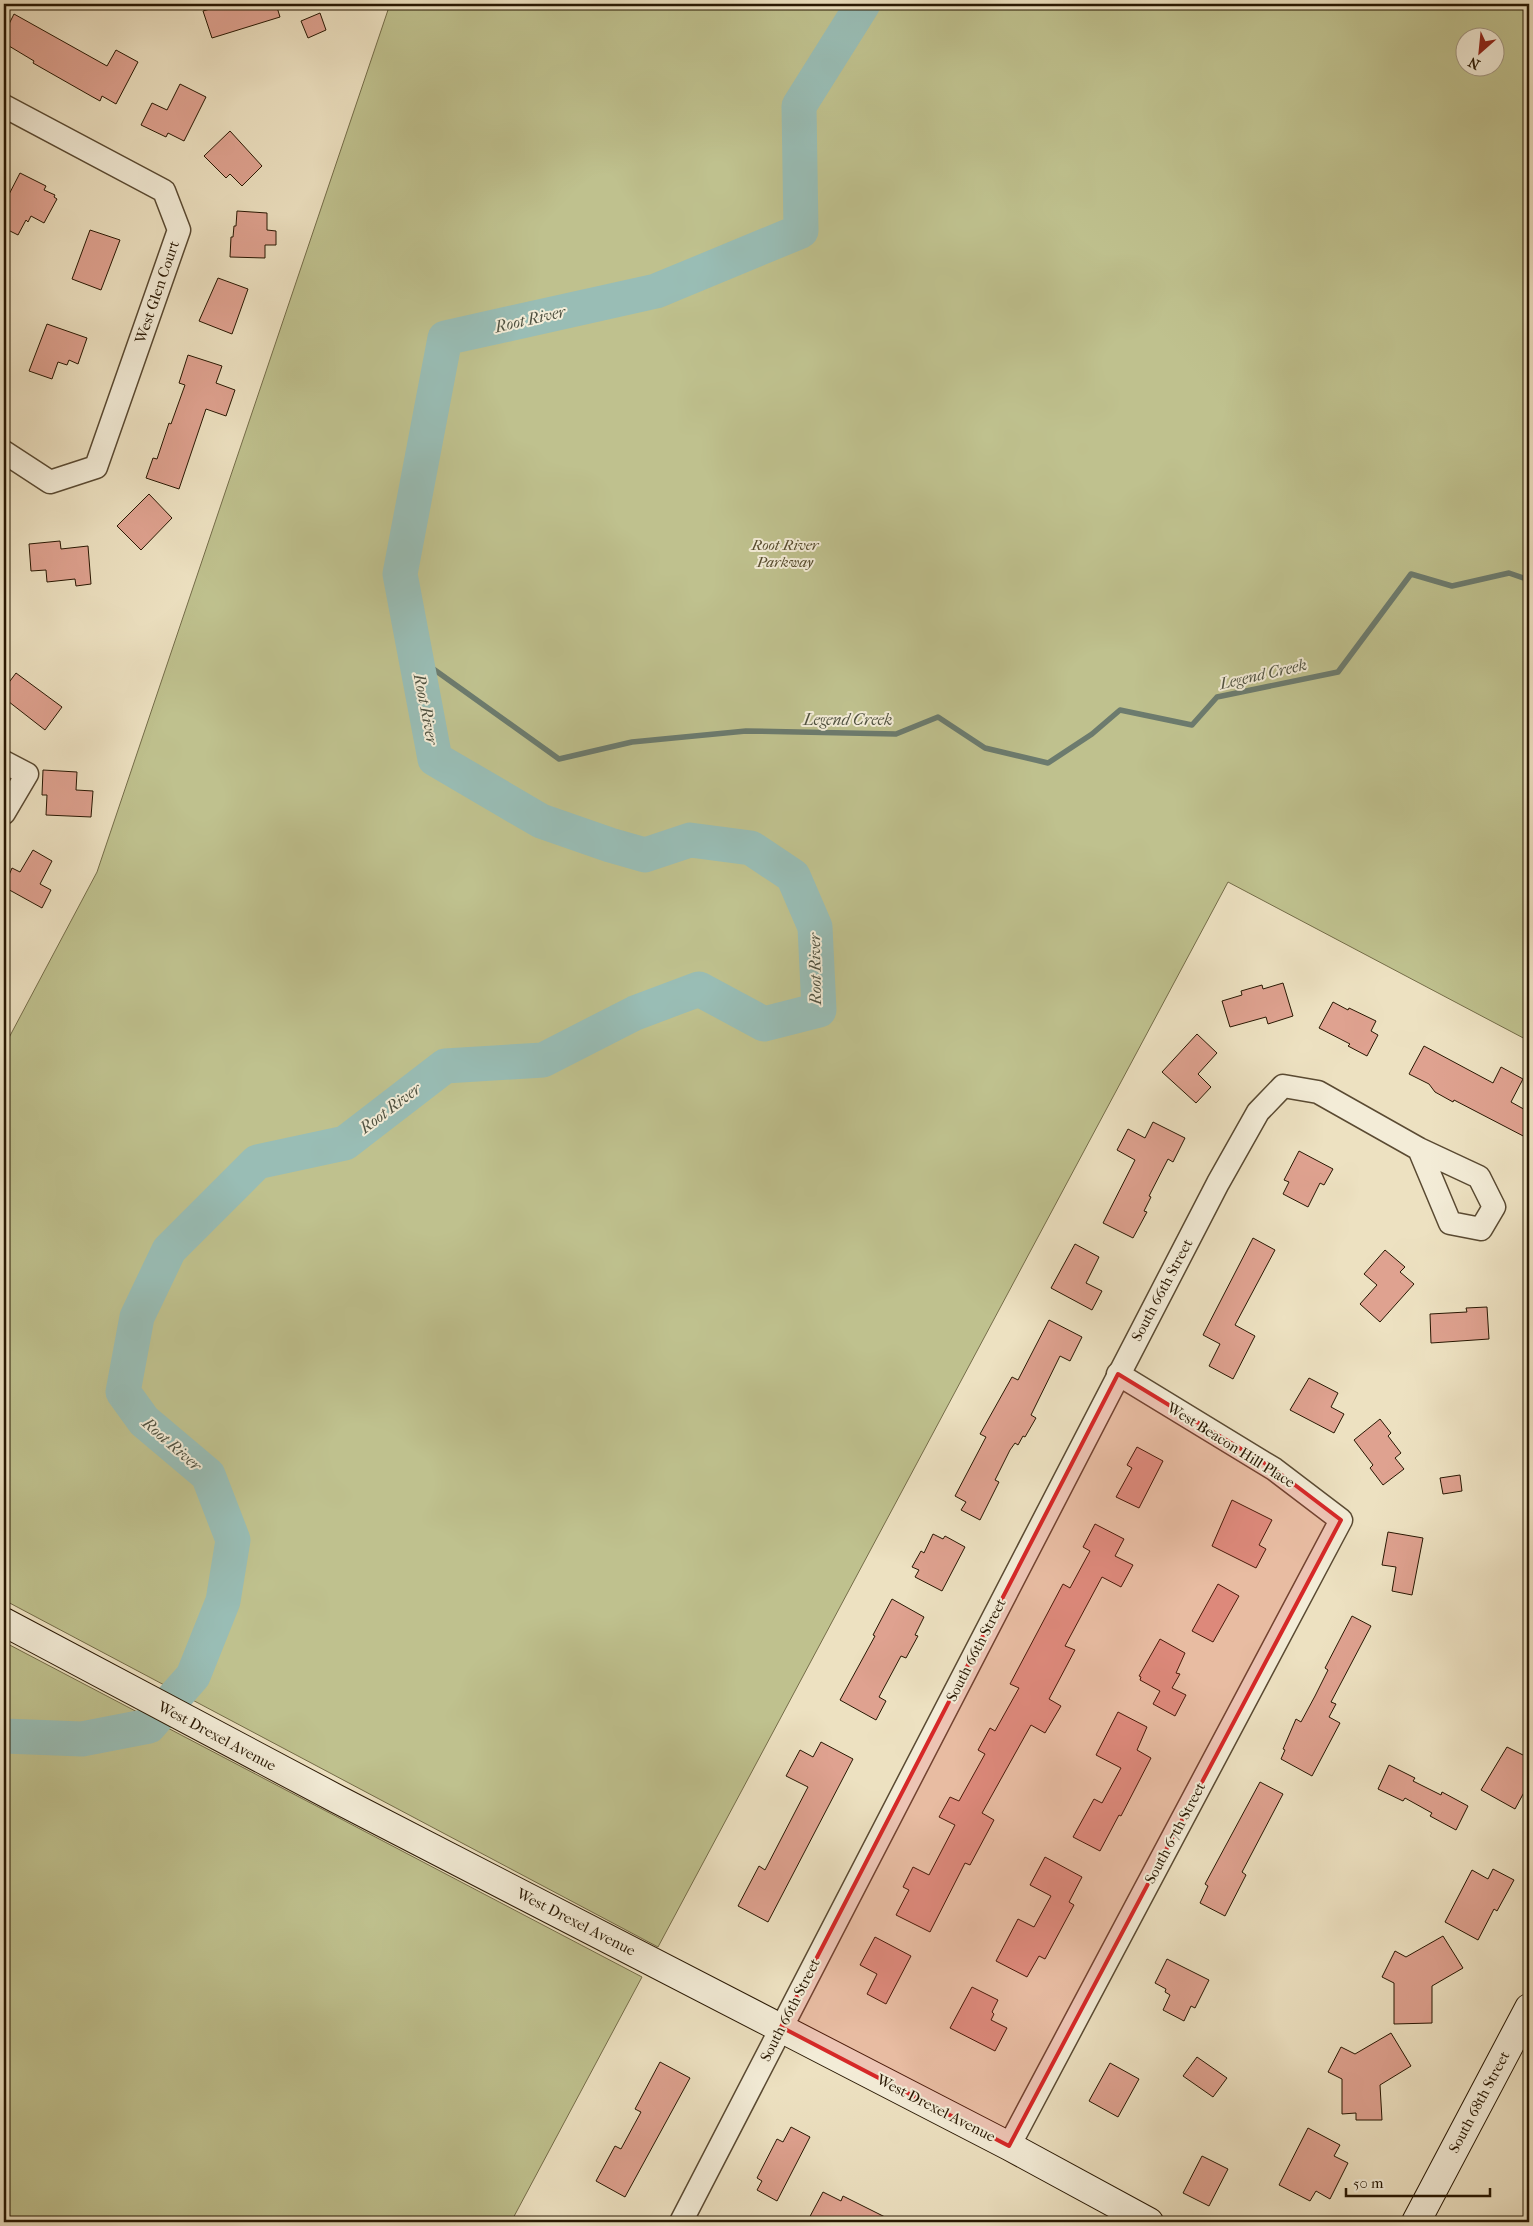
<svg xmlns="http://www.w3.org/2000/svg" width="1533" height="2226" font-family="'IM FELL French Canon',serif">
  <rect width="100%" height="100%" fill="#ede1c1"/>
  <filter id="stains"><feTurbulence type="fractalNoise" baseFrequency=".004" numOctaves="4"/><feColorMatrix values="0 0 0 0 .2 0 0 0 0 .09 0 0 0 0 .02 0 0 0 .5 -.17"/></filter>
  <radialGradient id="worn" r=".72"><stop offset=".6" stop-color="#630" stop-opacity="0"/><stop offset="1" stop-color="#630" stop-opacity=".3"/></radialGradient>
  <g fill="#bfc18e" stroke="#746c48" fill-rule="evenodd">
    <path d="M 390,4 L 1529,4 L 1529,1041 L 1228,882 L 658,1947 L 4,1600 L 4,1047 L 97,872 ZM 1466,38 L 1496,38 L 1496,68 L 1466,68 Z"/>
    <polygon points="4,1642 642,1977 511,2222 4,2222"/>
  </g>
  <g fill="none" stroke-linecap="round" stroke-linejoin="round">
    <polyline stroke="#6c7b6e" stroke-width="5.5" points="407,609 425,638 432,668 559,759 632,742 746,731 896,734 938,717 985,748 1048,763 1092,734 1120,710 1192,725 1217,697 1338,672 1411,574 1452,586 1509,573 1529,580"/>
    <polyline stroke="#99bdb5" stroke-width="35" points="4,1736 82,1739 149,1726 193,1676 223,1601 233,1540 208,1475 144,1421 123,1392 137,1317 169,1250 257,1162 345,1143 445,1066 543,1060 635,1013 699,989 764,1024 819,1010 815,927 793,876 751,848 690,840 645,855 610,845 541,821 435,759 400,574 445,338 656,291 801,231 799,106 863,4"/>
  </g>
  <g fill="#dfa290" stroke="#291803">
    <polygon points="227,4 276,4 280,17 212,38 203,11"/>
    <polygon points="320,13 326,30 308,38 301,21"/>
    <polygon points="14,14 107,66 116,50 138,62 116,104 102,96 100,101 91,96 33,63 34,61 4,43 4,34"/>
    <polygon points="180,84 206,97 184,141 168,133 166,137 141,125 152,103 167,110"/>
    <polygon points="230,131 262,166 242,186 230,174 226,178 204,156"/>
    <polygon points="20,173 46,186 44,190 55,195 54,197 57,199 44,223 31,216 28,222 26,220 18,235 4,228 4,204"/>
    <polygon points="237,211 267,213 267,230 276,231 276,245 265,245 265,258 230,257 231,237 233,237 234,226 236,226"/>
    <polygon points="90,230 120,240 101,290 72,279"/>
    <polygon points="218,278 248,289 232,334 199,321"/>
    <polygon points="47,324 87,338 78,364 69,360 67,365 58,362 52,379 29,371"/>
    <polygon points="188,355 222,366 216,383 235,390 226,416 206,409 179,489 146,478 153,458 157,459 169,423 171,424 185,385 179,383"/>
    <polygon points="149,494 172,518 141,550 117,526"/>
    <polygon points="60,541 61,549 88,546 91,584 76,586 75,579 47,582 46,570 31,571 29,544"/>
    <polygon points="16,673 62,707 45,730 4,698 4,689"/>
    <polygon points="43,770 77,772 76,790 93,791 91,817 46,815 47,795 42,795"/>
    <polygon points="33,850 52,861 40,884 51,890 42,908 4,887 12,868 20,872"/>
    <polygon points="1283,983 1293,1016 1268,1024 1266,1017 1230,1027 1222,1001 1242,995 1241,991 1262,985 1263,989"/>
    <polygon points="1333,1002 1348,1010 1349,1008 1376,1021 1371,1031 1378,1035 1367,1056 1348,1046 1350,1044 1319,1028"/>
    <polygon points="1197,1034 1217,1053 1198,1074 1211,1087 1196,1103 1162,1072"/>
    <polygon points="1424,1046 1493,1083 1501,1067 1523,1079 1511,1102 1529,1112 1529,1139 1454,1100 1453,1102 1435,1092 1429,1084 1409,1074"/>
    <polygon points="1153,1122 1185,1138 1173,1162 1168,1159 1149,1196 1151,1197 1144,1211 1147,1212 1133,1238 1103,1223 1135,1160 1117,1150 1128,1129 1145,1138"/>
    <polygon points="1299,1151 1333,1169 1324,1185 1320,1183 1308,1207 1283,1194 1289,1182 1284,1180"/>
    <polygon points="1253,1238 1275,1250 1235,1325 1255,1336 1233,1379 1209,1366 1220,1344 1203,1335"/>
    <polygon points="1075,1244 1099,1257 1086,1283 1102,1291 1092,1310 1051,1288"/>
    <polygon points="1385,1250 1405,1267 1400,1272 1414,1284 1380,1322 1360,1304 1377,1285 1364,1274"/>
    <polygon points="1487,1307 1489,1339 1431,1343 1430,1314 1467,1312 1466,1308"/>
    <polygon points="1049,1320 1082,1337 1070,1361 1060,1356 1031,1415 1036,1418 1025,1437 1023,1436 1018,1445 1015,1443 1010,1450 995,1480 999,1482 980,1520 961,1510 966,1502 955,1496 986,1437 980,1434 1012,1377 1018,1380"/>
    <polygon points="1309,1378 1338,1393 1331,1407 1344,1414 1334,1433 1290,1410"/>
    <polygon points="1380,1419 1391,1433 1388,1436 1401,1453 1395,1458 1404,1469 1383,1485 1370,1468 1373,1465 1354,1440"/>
    <polygon points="1137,1447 1163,1461 1139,1508 1116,1497 1132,1468 1127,1465"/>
    <polygon points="1460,1475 1462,1491 1443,1494 1440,1478"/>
    <polygon points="1232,1500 1272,1520 1259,1545 1266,1549 1256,1568 1212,1546"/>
    <polygon points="1095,1524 1124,1539 1115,1556 1133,1565 1121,1587 1102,1577 1065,1646 1075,1650 1049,1699 1061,1706 1045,1733 1031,1725 982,1813 994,1820 970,1865 965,1863 930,1932 896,1915 909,1890 903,1887 913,1867 929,1875 955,1825 939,1817 950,1797 959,1801 985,1754 978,1750 990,1728 995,1731 1019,1688 1010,1684 1063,1584 1070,1588 1090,1551 1083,1547"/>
    <polygon points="1388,1532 1423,1538 1412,1595 1392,1591 1396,1567 1382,1565"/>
    <polygon points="933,1534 943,1539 945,1536 965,1547 942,1591 915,1577 919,1570 912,1567 921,1551 924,1553"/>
    <polygon points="1218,1584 1239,1596 1213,1642 1192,1631"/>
    <polygon points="892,1599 924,1617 915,1635 918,1636 906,1658 901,1656 879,1697 886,1701 876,1720 840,1700 875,1636 873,1635"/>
    <polygon points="1352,1616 1371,1626 1331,1702 1336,1704 1329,1717 1340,1723 1312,1776 1281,1759 1285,1750 1283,1749 1296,1719 1301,1722 1315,1696 1328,1670 1325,1668"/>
    <polygon points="1160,1639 1185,1653 1176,1673 1180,1674 1172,1688 1186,1695 1175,1716 1153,1704 1160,1691 1140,1680 1141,1677 1139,1676"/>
    <polygon points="1118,1712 1147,1727 1137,1750 1151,1758 1121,1816 1119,1815 1100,1851 1073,1837 1094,1799 1102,1803 1121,1768 1096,1755"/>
    <polygon points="821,1742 853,1759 768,1922 738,1906 759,1866 765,1870 808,1787 786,1776 800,1750 813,1757"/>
    <polygon points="1507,1747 1529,1758 1529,1772 1524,1783 1528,1785 1515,1809 1481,1790"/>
    <polygon points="1389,1765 1415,1778 1413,1781 1441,1795 1442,1792 1468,1806 1456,1830 1430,1816 1432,1813 1405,1798 1403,1801 1378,1789"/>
    <polygon points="1260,1782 1283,1794 1242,1872 1246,1875 1225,1916 1200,1903 1208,1886 1205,1884"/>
    <polygon points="1045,1857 1082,1877 1069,1902 1074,1905 1045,1959 1039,1956 1027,1977 996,1961 1018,1919 1034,1927 1051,1896 1030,1885"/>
    <polygon points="1493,1869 1514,1880 1497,1911 1494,1909 1478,1940 1445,1922 1472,1870 1488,1879"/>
    <polygon points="1443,1936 1463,1968 1432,1986 1432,2023 1394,2024 1394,1983 1382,1977 1395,1951 1406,1957"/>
    <polygon points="875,1937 911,1956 886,2004 867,1994 877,1974 860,1965"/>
    <polygon points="1167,1959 1209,1980 1195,2008 1191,2006 1184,2021 1163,2010 1170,1995 1165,1992 1166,1989 1155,1983"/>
    <polygon points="972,1987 998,2000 992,2012 994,2014 991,2020 1007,2028 995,2051 950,2028"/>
    <polygon points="1391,2033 1411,2066 1380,2085 1382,2120 1356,2120 1356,2113 1342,2114 1342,2079 1328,2072 1341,2047 1355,2054"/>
    <polygon points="1197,2057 1227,2078 1213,2097 1183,2076"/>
    <polygon points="660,2062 690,2078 625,2197 596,2181 615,2146 621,2149 641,2112 635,2109"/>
    <polygon points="1110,2063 1139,2079 1118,2117 1089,2101"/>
    <polygon points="791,2127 810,2137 777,2201 757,2190 762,2181 757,2178 777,2139 783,2142"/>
    <polygon points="1308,2128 1340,2145 1334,2156 1348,2163 1330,2199 1316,2191 1310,2201 1279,2185"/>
    <polygon points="1202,2156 1228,2169 1209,2206 1183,2193"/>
    <polygon points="823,2192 841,2201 843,2196 895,2222 807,2222"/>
  </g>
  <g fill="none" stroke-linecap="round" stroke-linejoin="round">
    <g stroke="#5a4a32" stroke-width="25">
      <g id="street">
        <polyline points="4,106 164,191 179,230 96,467 50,482 4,452"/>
        <polyline points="4,762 27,774 4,813"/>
        <polyline points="1009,2146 1341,1520 1274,1469 1118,1374"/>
        <polyline points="681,2222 1218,1183 1258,1112 1283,1086 1318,1092 1419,1149 1479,1177 1494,1207 1481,1229 1450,1223 1419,1149"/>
      </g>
    </g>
    <g stroke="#291803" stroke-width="30">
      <g id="secondary">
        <polyline points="4,1622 337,1799 1009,2146 1149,2222"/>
        <polyline points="1416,2222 1529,2008"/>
      </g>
    </g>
    <use href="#street" stroke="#f3ecd7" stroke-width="22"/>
    <use href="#secondary" stroke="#f3ecd7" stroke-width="28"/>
  </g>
  <path fill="#d62828" fill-opacity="0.2" stroke="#d62828" stroke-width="4" stroke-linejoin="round" d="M 1118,1374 L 1274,1469 L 1341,1520 L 1009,2146 L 781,2027 Z"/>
  <g text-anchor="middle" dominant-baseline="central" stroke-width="4" stroke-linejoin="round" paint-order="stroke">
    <g font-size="15" fill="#291803" stroke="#f3ecd7">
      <text transform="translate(157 292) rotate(-71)">West Glen Court</text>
      <text transform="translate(1162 1290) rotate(-62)">South 66th Street</text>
      <text transform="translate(1231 1445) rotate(32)">West Beacon Hill Place</text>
      <text transform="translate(976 1650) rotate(-63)">South 66th Street</text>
      <text transform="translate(217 1736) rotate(28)">West Drexel Avenue</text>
      <text transform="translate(1175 1833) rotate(-62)">South 67th Street</text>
      <text transform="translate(576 1922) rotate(27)">West Drexel Avenue</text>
      <text transform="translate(790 2010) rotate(-63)">South 66th Street</text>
      <text transform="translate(1479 2102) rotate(-62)">South 68th Street</text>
      <text transform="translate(936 2108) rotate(27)">West Drexel Avenue</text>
    </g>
    <g font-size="15" font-style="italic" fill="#564b2d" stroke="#f3ecd7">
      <text x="785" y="545">Root River<tspan x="785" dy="17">Parkway</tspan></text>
    </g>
    <g font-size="16" font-style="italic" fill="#505241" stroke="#f3ecd7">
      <text transform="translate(530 319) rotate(-13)">Root River</text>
      <text transform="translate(1263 674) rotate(-13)">Legend Creek</text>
      <text transform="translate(426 709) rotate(79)">Root River</text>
      <text x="848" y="719">Legend Creek</text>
      <text transform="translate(815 969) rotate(-91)">Root River</text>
      <text transform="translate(390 1108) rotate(-37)">Root River</text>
      <text transform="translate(172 1444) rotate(41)">Root River</text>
    </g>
  </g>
  <rect width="1533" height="2226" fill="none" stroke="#ede1c1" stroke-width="20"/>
  <rect x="5" y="5" width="1523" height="2216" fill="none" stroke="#291803" stroke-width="2.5"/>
  <rect x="10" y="10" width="1513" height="2206" fill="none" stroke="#291803"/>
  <g transform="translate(1480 52) rotate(207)"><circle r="24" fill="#f3ecd7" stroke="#a29782"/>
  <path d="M0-4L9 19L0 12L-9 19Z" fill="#8f2418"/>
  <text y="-8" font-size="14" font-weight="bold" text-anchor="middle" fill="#291803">N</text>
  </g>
  <path d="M1346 2188v8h144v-8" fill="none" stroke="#291803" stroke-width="2.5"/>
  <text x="1353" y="2188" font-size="15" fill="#291803" stroke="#f3ecd7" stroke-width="4" paint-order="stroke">50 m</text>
  <rect width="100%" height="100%" filter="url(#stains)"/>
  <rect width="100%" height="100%" fill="url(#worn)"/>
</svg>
